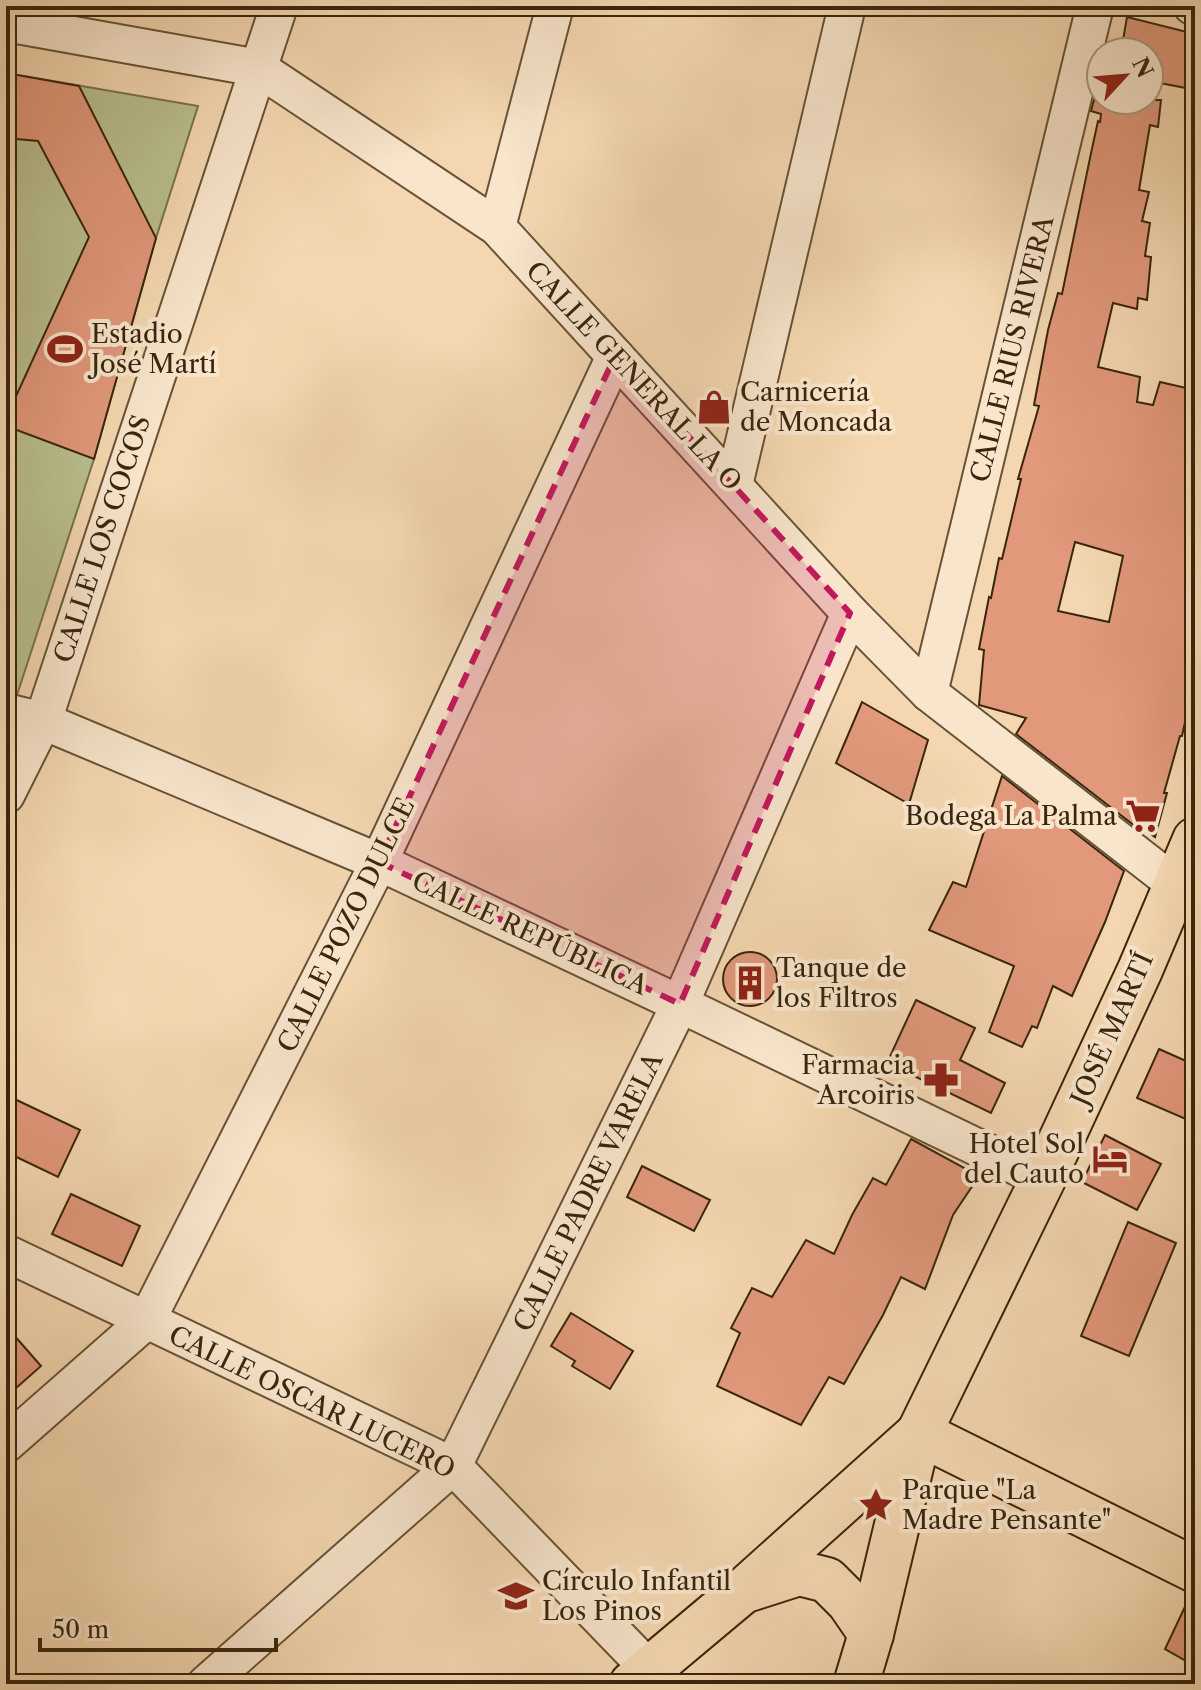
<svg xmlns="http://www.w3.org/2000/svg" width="1201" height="1690" font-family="'Libre Caslon Text',serif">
  <rect width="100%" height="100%" fill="#f4d7b0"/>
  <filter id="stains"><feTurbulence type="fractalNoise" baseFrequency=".0025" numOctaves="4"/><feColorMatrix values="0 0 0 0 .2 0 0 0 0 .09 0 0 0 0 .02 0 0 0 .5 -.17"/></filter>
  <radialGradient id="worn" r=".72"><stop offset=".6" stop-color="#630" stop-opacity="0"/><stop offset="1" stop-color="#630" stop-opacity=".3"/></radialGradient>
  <polygon fill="#b9bf8d" stroke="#78724d" stroke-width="2" points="6,73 198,106 156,238 94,459 17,695 6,692"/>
  <g fill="#e1987b" stroke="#38260d" stroke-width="2" fill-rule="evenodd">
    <polygon points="1127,17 1195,34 1195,48 1186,88 1149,81 1149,52 1121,52"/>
    <polygon points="6,73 79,86 156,238 94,459 6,426 6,418 89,237 38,141 6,138"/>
    <path d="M 1094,100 L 1161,100 L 1158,127 L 1150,125 L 1139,190 L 1149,192 L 1142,221 L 1150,223 L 1145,256 L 1151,257 L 1147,300 L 1138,298 L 1137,309 L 1113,303 L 1098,367 L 1140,377 L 1137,402 L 1153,405 L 1160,382 L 1195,390 L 1195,677 L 1182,736 L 1180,736 L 1164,793 L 1167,793 L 1155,837 L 1141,827 L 1140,830 L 1016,734 L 1026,718 L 979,705 L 984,650 L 979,649 L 989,597 L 991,598 L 999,558 L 1002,559 L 1021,479 L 1018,479 L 1039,406 L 1034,405 L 1048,330 L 1058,293 L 1062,294 L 1090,158 L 1098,121 L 1100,122 L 1101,114 L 1091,111 ZM 1075,542 L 1123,556 L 1109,622 L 1058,611 Z"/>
    <polygon points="862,702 928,740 909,804 836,763"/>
    <polygon points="1002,776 1124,871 1105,922 1072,996 1053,986 1037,1028 1032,1026 1022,1047 989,1032 1014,966 929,930 953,882 966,887"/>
    <circle cx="750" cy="979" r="27"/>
    <polygon points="916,1000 975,1028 960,1060 1005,1083 991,1113 887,1063"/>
    <polygon points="1159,1049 1195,1065 1195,1123 1137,1098"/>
    <polygon points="6,1095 80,1130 58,1177 6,1152"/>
    <polygon points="1105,1135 1161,1164 1137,1210 1082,1182"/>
    <polygon points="911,1139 979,1176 953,1215 925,1289 901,1277 883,1315 844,1384 829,1377 801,1425 717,1386 740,1333 731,1328 752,1288 772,1297 806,1240 834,1254 852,1215 873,1178 886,1185"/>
    <polygon points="642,1166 710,1200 694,1231 627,1197"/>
    <polygon points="71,1194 140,1226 122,1266 52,1234"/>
    <polygon points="1128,1222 1176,1243 1129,1356 1081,1336"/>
    <polygon points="571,1313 633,1351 610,1389 572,1366 575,1361 551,1346"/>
    <polygon points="6,1326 41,1366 6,1397"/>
    <polygon points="1191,1594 1195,1595 1195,1666 1165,1649"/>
  </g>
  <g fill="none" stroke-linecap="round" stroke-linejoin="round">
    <g stroke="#675236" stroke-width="40">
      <g id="minor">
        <polyline points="1192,6 1195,7"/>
        <polyline points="6,23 258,68 497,227 850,613 929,693 1175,884"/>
        <polyline points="497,227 555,6"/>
        <polyline points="734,485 847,6"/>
        <polyline points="929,693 1095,6"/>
        <polyline points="6,712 43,721 379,862 680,1004 1043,1179"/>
        <polyline points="6,795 43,721 279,6"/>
        <polyline points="6,1253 453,1466 649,1669"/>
        <polyline points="6,1444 147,1320 379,862 615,356"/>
        <polyline points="206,1684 453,1466 680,1004 850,613"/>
      </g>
    </g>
    <g stroke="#38260d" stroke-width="48">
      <g id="major">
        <polyline points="919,1433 1195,1570"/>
        <polyline points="749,1589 799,1573 827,1580 849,1602 871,1634"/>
        <polyline points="632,1684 743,1591 919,1433"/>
        <polyline points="856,1684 871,1634 919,1433 1043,1179 1140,970 1195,840"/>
      </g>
    </g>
    <use href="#minor" stroke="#f8e5cc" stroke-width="36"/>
    <use href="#major" stroke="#f4d7b0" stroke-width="44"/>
  </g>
  <path fill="#c2185b" fill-opacity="0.2" stroke="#c2185b" stroke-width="6" stroke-dasharray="16 10" stroke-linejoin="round" d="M 615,356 L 850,613 L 680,1004 L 379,862 Z"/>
  <defs>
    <g id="stadium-bare" transform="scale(2.76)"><path d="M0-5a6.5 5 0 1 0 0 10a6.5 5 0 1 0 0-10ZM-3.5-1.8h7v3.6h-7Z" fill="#8f2418" stroke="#f8e5cc" stroke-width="2.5" paint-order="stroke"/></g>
    <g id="shop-bare" transform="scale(2.76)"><path d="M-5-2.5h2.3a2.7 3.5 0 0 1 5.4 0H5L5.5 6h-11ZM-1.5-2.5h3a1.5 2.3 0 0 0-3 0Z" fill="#8f2418" stroke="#f8e5cc" stroke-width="2.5" paint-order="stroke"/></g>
    <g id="supermarket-bare" transform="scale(2.76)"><path d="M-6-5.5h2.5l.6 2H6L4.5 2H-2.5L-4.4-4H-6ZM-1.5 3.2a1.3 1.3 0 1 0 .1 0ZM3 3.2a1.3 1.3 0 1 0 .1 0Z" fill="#8f2418" stroke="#f8e5cc" stroke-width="2.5" paint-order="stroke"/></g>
    <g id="building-bare" transform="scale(2.76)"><path d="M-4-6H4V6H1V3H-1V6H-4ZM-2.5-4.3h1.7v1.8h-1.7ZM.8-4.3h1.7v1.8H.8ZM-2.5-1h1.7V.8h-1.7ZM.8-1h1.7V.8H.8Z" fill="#8f2418" stroke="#f8e5cc" stroke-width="2.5" paint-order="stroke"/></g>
    <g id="pharmacy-bare" transform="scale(2.76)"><path d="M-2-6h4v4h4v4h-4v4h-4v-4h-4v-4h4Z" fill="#8f2418" stroke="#f8e5cc" stroke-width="2.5" paint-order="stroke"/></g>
    <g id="hotel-bare" transform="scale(2.76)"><path d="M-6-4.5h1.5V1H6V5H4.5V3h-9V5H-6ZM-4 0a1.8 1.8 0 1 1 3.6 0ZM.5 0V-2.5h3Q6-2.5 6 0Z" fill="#8f2418" stroke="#f8e5cc" stroke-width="2.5" paint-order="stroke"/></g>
    <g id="sight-bare" transform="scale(2.76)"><path d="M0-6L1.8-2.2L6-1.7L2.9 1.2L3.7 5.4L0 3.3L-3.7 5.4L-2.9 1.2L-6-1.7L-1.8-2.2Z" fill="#8f2418" stroke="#f8e5cc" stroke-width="2.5" paint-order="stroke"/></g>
    <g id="school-bare" transform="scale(2.76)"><path d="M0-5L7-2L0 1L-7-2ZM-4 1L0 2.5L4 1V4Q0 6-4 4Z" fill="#8f2418" stroke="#f8e5cc" stroke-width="2.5" paint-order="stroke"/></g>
  </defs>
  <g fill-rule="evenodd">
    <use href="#stadium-bare" x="65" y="349"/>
    <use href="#shop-bare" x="714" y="407"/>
    <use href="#supermarket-bare" x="1143" y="816"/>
    <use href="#building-bare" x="750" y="983"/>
    <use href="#pharmacy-bare" x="941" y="1080"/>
    <use href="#hotel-bare" x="1110" y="1159"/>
    <use href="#sight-bare" x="876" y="1505"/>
    <use href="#school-bare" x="516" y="1596"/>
  </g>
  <g text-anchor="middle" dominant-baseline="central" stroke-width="8" stroke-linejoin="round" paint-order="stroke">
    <g font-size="26" fill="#38260d" stroke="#f8e5cc" text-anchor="start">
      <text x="91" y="334">Estadio<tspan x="91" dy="30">José Martí</tspan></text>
      <text x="740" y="392">Carnicería<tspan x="740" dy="30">de Moncada</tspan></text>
      <text x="1117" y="816" text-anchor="end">Bodega La Palma</text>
      <text x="776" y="968">Tanque de<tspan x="776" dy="30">los Filtros</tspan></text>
      <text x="915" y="1065" text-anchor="end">Farmacia<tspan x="915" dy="30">Arcoiris</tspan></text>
      <text x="1084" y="1144" text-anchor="end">Hotel Sol<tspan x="1084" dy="30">del Cauto</tspan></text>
      <text x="902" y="1490">Parque "La<tspan x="902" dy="30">Madre Pensante"</tspan></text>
      <text x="542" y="1581">Círculo Infantil<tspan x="542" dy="30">Los Pinos</tspan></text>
    </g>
    <g font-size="26" fill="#38260d" stroke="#f8e5cc">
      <text transform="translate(1012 349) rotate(-76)">CALLE RIUS RIVERA</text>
      <text transform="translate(634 376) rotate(47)">CALLE GENERAL LA O</text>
      <text transform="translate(102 539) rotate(-72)">CALLE LOS COCOS</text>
      <text transform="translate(346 925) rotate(-64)">CALLE POZO DULCE</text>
      <text transform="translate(530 933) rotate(25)">CALLE REPÚBLICA</text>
      <text transform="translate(1112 1029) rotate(-66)">JOSÉ MARTÍ</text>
      <text transform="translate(588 1192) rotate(-64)">CALLE PADRE VARELA</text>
      <text transform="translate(312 1402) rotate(26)">CALLE OSCAR LUCERO</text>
    </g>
  </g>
  <rect width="1201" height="1690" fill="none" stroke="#f4d7b0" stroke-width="32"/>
  <rect x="8" y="8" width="1185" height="1674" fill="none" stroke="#38260d" stroke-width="4"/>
  <rect x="16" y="16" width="1169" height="1658" fill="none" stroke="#38260d" stroke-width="2"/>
  <g transform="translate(1125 76) rotate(64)"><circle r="38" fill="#f8e5cc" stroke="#ab9980" stroke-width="2"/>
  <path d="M0-6L14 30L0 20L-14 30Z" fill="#8f2418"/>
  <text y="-12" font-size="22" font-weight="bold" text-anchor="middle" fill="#38260d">N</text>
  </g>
  <path d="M40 1638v12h236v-12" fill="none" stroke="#38260d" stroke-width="4"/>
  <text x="52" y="1638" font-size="24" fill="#38260d" stroke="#f8e5cc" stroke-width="6" paint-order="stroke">50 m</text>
  <rect width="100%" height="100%" filter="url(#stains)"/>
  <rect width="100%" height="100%" fill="url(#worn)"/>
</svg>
